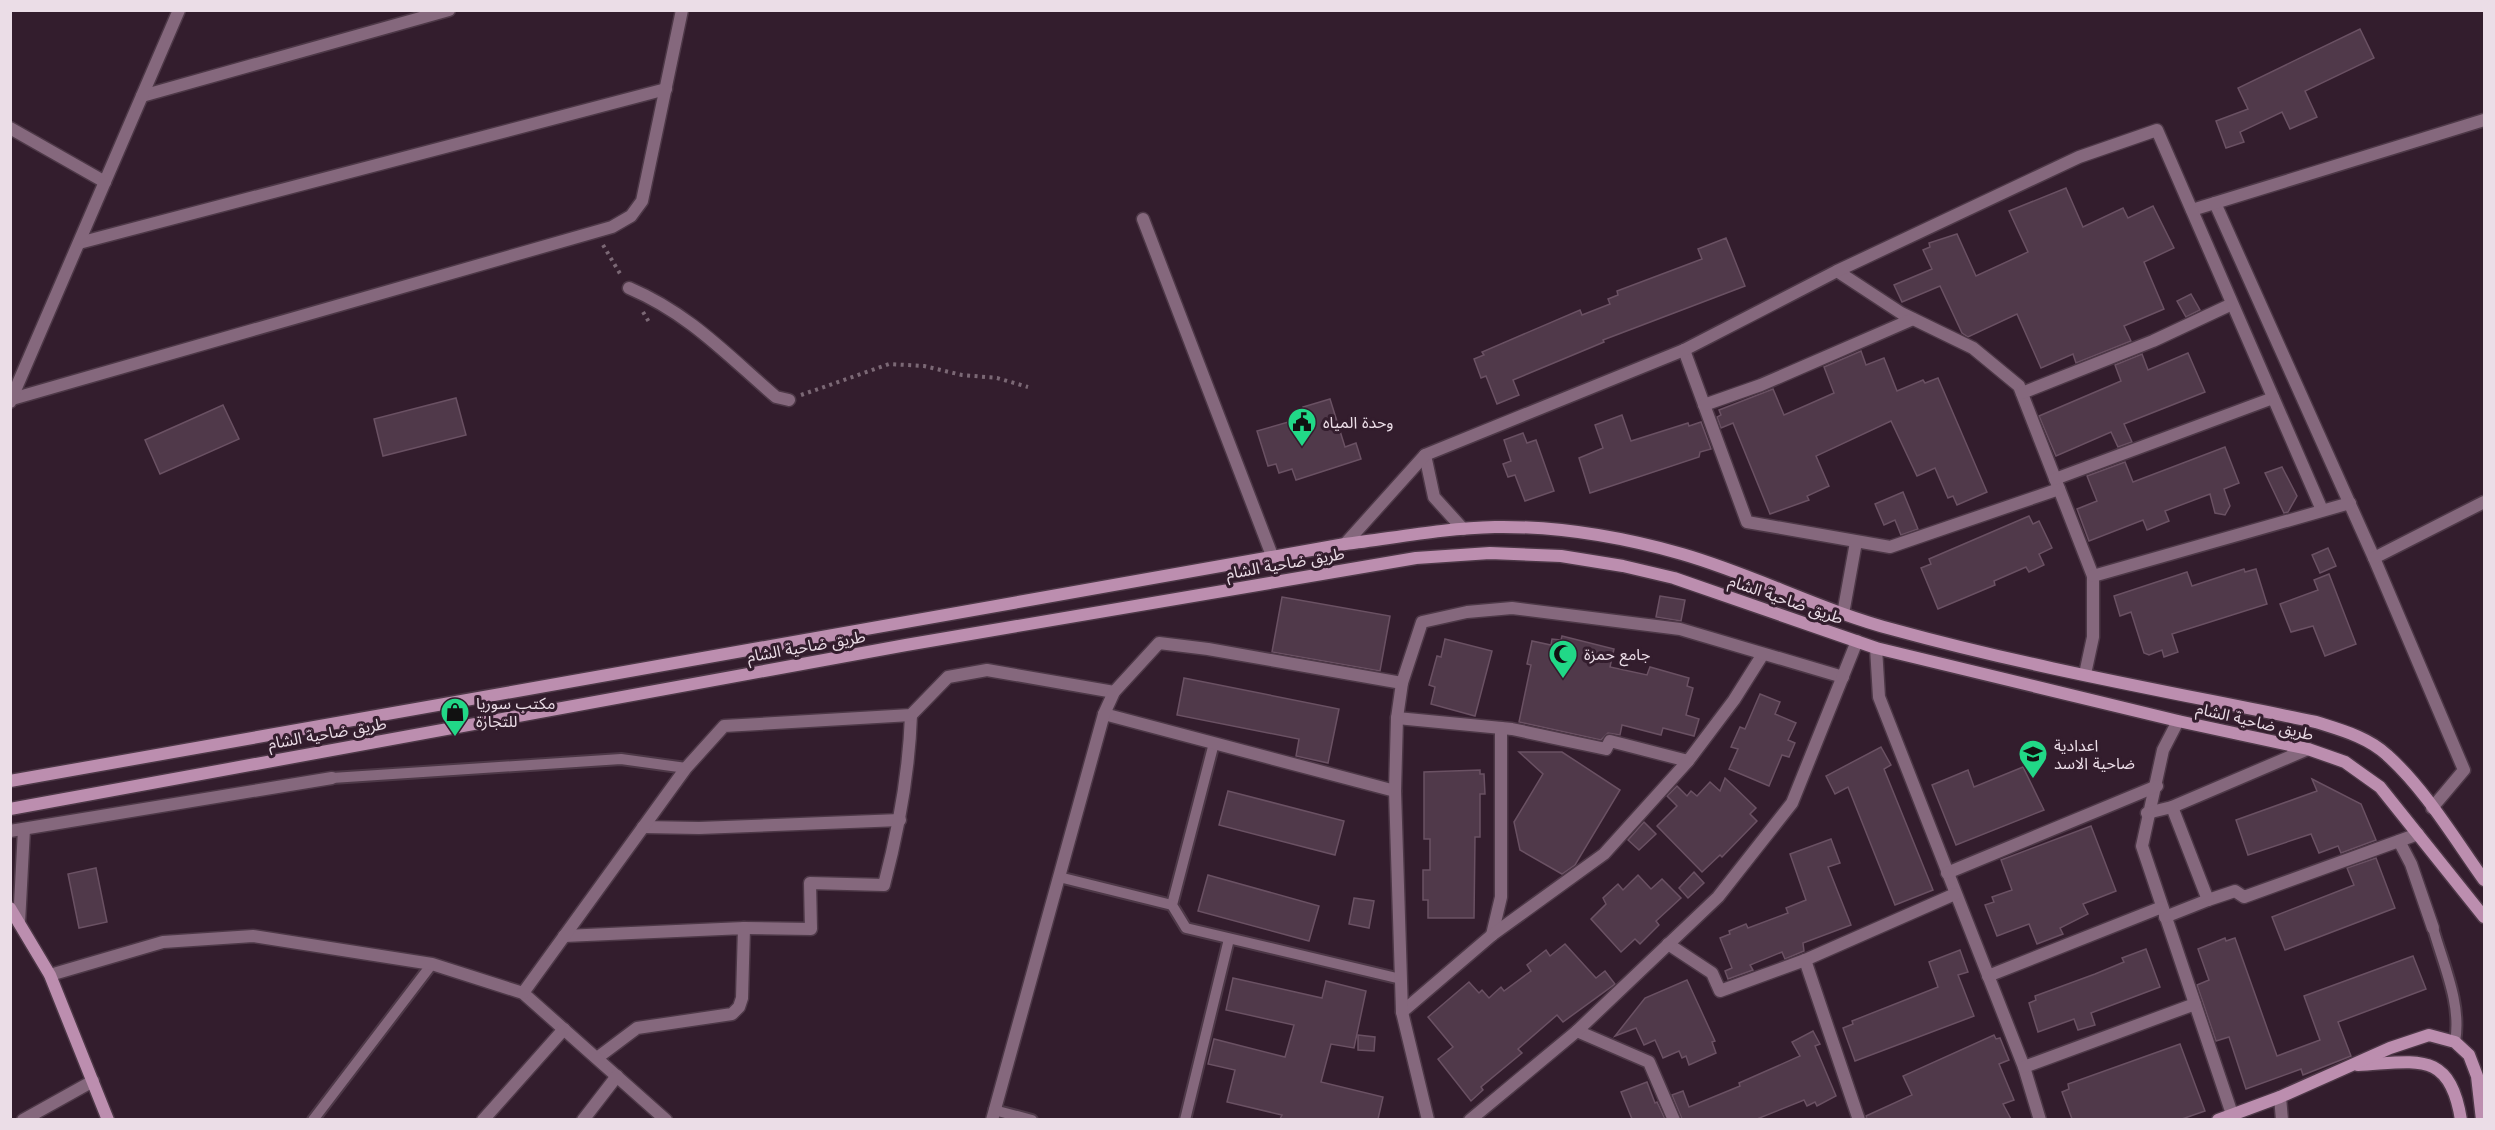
<svg xmlns="http://www.w3.org/2000/svg" width="2495" height="1130" font-family="'Libre Baskerville','Noto Sans Arabic',serif">
  <rect width="100%" height="100%" fill="#331d2d"/>
  <g fill="#50394a" stroke="#6a5163" stroke-width="1.5">
    <polygon points="2360,29 2374,58 2305,91 2317,117 2290,129 2282,112 2240,132 2244,142 2226,148 2216,121 2248,109 2238,88"/>
    <polygon points="2066,188 2083,227 2123,208 2128,218 2153,206 2174,248 2144,262 2164,309 2124,326 2131,341 2076,363 2073,354 2041,368 2017,314 1968,337 1962,333 1940,286 1902,302 1894,285 1932,269 1923,250 1930,247 1929,243 1957,234 1976,276 2028,252 2009,211"/>
    <polygon points="1726,238 1745,286 1603,340 1604,342 1513,380 1519,395 1497,404 1486,376 1481,378 1474,359 1484,355 1482,352 1580,310 1582,315 1610,304 1608,299 1618,295 1617,291 1702,259 1698,249"/>
    <polygon points="2191,294 2200,310 2186,317 2177,301"/>
    <polygon points="1861,351 1866,365 1884,358 1897,391 1923,380 1925,383 1938,378 1987,492 1957,505 1953,496 1948,498 1935,468 1917,476 1891,421 1816,456 1829,486 1807,496 1809,500 1770,514 1733,423 1721,428 1717,417 1721,415 1719,410 1773,389 1784,415 1807,405 1834,393 1824,367"/>
    <polygon points="2188,353 2205,392 2124,424 2132,442 2118,447 2111,432 2056,456 2039,416 2121,381 2115,365 2142,354 2148,370"/>
    <polygon points="456,398 466,435 383,456 374,419"/>
    <polygon points="1330,399 1345,447 1356,443 1361,459 1296,480 1292,469 1279,473 1276,464 1268,466 1257,431 1306,417 1303,407"/>
    <polygon points="223,405 239,439 160,474 145,440"/>
    <polygon points="1622,415 1631,441 1688,423 1689,426 1701,422 1711,449 1700,452 1699,457 1590,493 1579,458 1603,448 1595,425"/>
    <polygon points="1523,433 1527,443 1536,440 1554,491 1525,501 1515,475 1508,477 1503,464 1511,461 1504,440"/>
    <polygon points="2225,447 2239,483 2224,489 2230,506 2225,515 2215,513 2210,494 2165,511 2169,521 2147,530 2143,520 2089,541 2077,509 2097,501 2087,476 2125,462 2133,482"/>
    <polygon points="2282,467 2297,496 2288,512 2284,513 2265,473"/>
    <polygon points="1903,492 1918,529 1901,535 1895,520 1884,525 1875,504"/>
    <polygon points="2029,516 2033,524 2039,521 2052,548 2039,554 2044,565 2029,572 2026,567 1994,581 1995,585 1938,609 1921,568 1931,564 1929,559"/>
    <polygon points="2328,548 2336,566 2320,573 2312,555"/>
    <polygon points="2244,569 2245,572 2256,569 2267,604 2172,634 2178,652 2164,657 2162,650 2149,655 2144,653 2131,612 2120,616 2114,596 2187,572 2192,586"/>
    <polygon points="2329,574 2356,644 2325,656 2313,626 2291,632 2280,604 2318,590 2314,580"/>
    <polygon points="1660,596 1685,600 1681,621 1656,617"/>
    <polygon points="1282,597 1390,616 1380,671 1272,652"/>
    <polygon points="1562,636 1614,649 1610,667 1647,675 1650,667 1689,678 1687,686 1693,688 1686,715 1699,719 1694,736 1663,728 1661,735 1622,725 1620,735 1608,733 1601,740 1519,722 1531,665 1527,664 1532,641 1551,645 1552,639 1561,640"/>
    <polygon points="1445,639 1492,651 1475,716 1431,704 1435,687 1429,685 1437,656 1441,657"/>
    <polygon points="1184,678 1339,709 1328,763 1296,756 1299,739 1177,715"/>
    <polygon points="1760,694 1780,702 1775,714 1796,723 1788,740 1795,743 1789,757 1782,755 1769,786 1729,769 1738,749 1731,747 1740,727 1745,729"/>
    <polygon points="1881,747 1891,765 1884,769 1933,890 1895,905 1848,787 1835,794 1826,776"/>
    <polygon points="1519,752 1562,752 1620,790 1575,865 1562,874 1520,850 1514,822 1543,774"/>
    <polygon points="2023,767 2044,810 1956,845 1932,785 1968,770 1974,787"/>
    <polygon points="1480,770 1480,774 1484,774 1485,794 1480,794 1480,837 1475,837 1474,918 1428,918 1428,900 1423,900 1423,870 1430,870 1430,839 1424,839 1424,772"/>
    <polygon points="1725,778 1756,808 1750,814 1757,821 1722,857 1720,855 1702,872 1657,826 1677,806 1667,796 1677,786 1687,796 1691,791 1697,796 1710,782 1720,791"/>
    <polygon points="2312,779 2361,804 2376,840 2341,853 2338,846 2319,853 2311,834 2248,855 2236,820 2317,791"/>
    <polygon points="1228,791 1344,821 1335,855 1219,825"/>
    <polygon points="1644,822 1656,834 1639,850 1628,840"/>
    <polygon points="2091,826 2116,891 2083,904 2088,914 2060,928 2063,934 2037,944 2029,924 1997,936 1985,905 1994,902 1992,897 2012,890 2001,860"/>
    <polygon points="1831,839 1840,863 1828,867 1851,925 1803,943 1804,951 1785,959 1782,952 1750,965 1753,970 1728,979 1725,971 1732,968 1720,938 1730,934 1729,931 1746,924 1748,928 1788,913 1786,908 1806,900 1790,854"/>
    <polygon points="2376,858 2395,908 2285,950 2272,917 2354,885 2347,868"/>
    <polygon points="96,868 107,922 79,928 68,874"/>
    <polygon points="1694,872 1704,883 1688,898 1679,888"/>
    <polygon points="1208,875 1319,906 1309,941 1198,911"/>
    <polygon points="1638,875 1651,889 1662,879 1681,898 1656,921 1659,925 1640,944 1635,939 1621,952 1591,919 1606,904 1603,898 1618,884 1623,890"/>
    <polygon points="1354,898 1374,901 1369,928 1349,924"/>
    <polygon points="2225,938 2226,941 2235,938 2277,1056 2320,1040 2304,996 2413,956 2426,989 2338,1022 2351,1056 2303,1075 2301,1069 2246,1089 2229,1037 2216,1041 2197,985 2209,980 2198,949"/>
    <polygon points="1565,944 1596,978 1605,971 1615,984 1563,1022 1557,1015 1518,1049 1522,1053 1481,1087 1483,1090 1471,1101 1438,1059 1453,1047 1428,1017 1469,982 1479,993 1482,990 1489,998 1501,987 1504,991 1531,971 1527,965 1546,950 1550,956"/>
    <polygon points="2146,949 2160,987 2091,1013 2095,1025 2078,1030 2074,1019 2038,1032 2029,1003 2036,1000 2035,996 2095,974 2124,962 2122,958"/>
    <polygon points="1960,950 1968,972 1958,975 1974,1016 1855,1061 1843,1028 1853,1024 1852,1021 1938,987 1929,962"/>
    <polygon points="1233,978 1322,998 1326,981 1366,991 1354,1048 1331,1044 1321,1082 1383,1097 1378,1119 1280,1119 1282,1115 1227,1102 1235,1070 1208,1064 1214,1039 1285,1057 1294,1025 1226,1010"/>
    <polygon points="1687,980 1715,1041 1712,1042 1716,1053 1689,1065 1686,1056 1682,1058 1679,1051 1663,1058 1655,1040 1644,1045 1636,1028 1615,1036 1645,998"/>
    <polygon points="1813,1031 1820,1044 1815,1046 1836,1096 1817,1106 1815,1102 1807,1106 1804,1100 1757,1119 1682,1119 1672,1095 1683,1091 1689,1107 1740,1086 1739,1083 1800,1056 1792,1042"/>
    <polygon points="1358,1035 1375,1037 1374,1051 1358,1050"/>
    <polygon points="1994,1035 1996,1039 2000,1038 2009,1060 1999,1064 2014,1100 2003,1104 2011,1119 1867,1119 1866,1116 1912,1095 1903,1076"/>
    <polygon points="2180,1044 2205,1111 2182,1119 2072,1119 2062,1092 2069,1089 2068,1084"/>
    <polygon points="1647,1082 1655,1103 1657,1102 1665,1119 1632,1119 1621,1092"/>
  </g>
  <g fill="none" stroke-linecap="round" stroke-linejoin="round">
    <g stroke="#4d3847" stroke-width="14">
      <g id="lane">
        <polyline points="1214,743 1172,905 1186,928 1401,979"/>
        <polyline points="332,778 621,759 686,768"/>
        <polyline points="1059,877 1172,905"/>
        <path d="M 2433,928 C 2443,964 2462,1004 2455,1042"/>
        <polyline points="994,1110 1032,1120"/>
        <polyline points="313,1120 432,964"/>
        <polyline points="1185,1120 1229,939"/>
      </g>
    </g>
    <g stroke="#4d3847" stroke-width="15">
      <g id="street">
        <polyline points="142,96 449,10"/>
        <polyline points="10,128 105,182"/>
        <polyline points="2215,203 2374,558 2464,770 2432,808"/>
        <polyline points="2192,210 2484,120"/>
        <polyline points="1143,219 1273,558"/>
        <polyline points="79,243 666,89"/>
        <polyline points="1837,271 1901,313 1973,348 2019,386 2093,576 2093,637 2085,674"/>
        <path d="M 629,288 C 690,314 727,355 776,397 L 789,400"/>
        <polyline points="1684,350 1747,522 1890,547 2059,489"/>
        <polyline points="2022,393 2153,341 2232,304"/>
        <polyline points="12,399 612,227 631,216 642,201 682,10"/>
        <polyline points="10,402 179,10"/>
        <polyline points="1704,405 1761,385 1913,319"/>
        <polyline points="1425,455 1434,497 1463,529"/>
        <polyline points="2055,479 2273,398"/>
        <polyline points="1345,544 1425,455 1684,350 1837,271 2079,157 2157,130 2322,510"/>
        <polyline points="2374,558 2484,502"/>
        <polyline points="2093,576 2350,503"/>
        <polyline points="1843,614 1856,542"/>
        <polyline points="1876,648 1879,697 2024,1067 2040,1120"/>
        <polyline points="1104,714 1395,791"/>
        <polyline points="1397,718 1512,729 1606,749 1610,741 1688,761 1734,700 1763,654"/>
        <polyline points="2178,721 2163,750 2142,846 2232,1114"/>
        <polyline points="2147,813 2172,807 2308,749"/>
        <polyline points="643,827 699,828 900,820"/>
        <polyline points="10,831 332,778"/>
        <polyline points="2399,841 2411,864 2433,928"/>
        <polyline points="1947,873 2157,786"/>
        <polyline points="2208,900 2235,891 2244,897 2418,834"/>
        <polyline points="2165,917 2208,900 2172,807"/>
        <polyline points="19,923 24,829"/>
        <path d="M 744,928 L 811,929 L 810,883 L 884,885 C 899,828 909,774 911,715"/>
        <polyline points="1492,935 1501,897 1501,728"/>
        <polyline points="564,936 744,928 742,998 739,1007 732,1014 637,1028 597,1058"/>
        <polyline points="1668,944 1712,973 1720,991 1805,960 1955,894"/>
        <polyline points="1805,960 1859,1120"/>
        <polyline points="50,975 163,942 253,936 432,964 523,993 666,1120"/>
        <polyline points="1988,976 2162,907"/>
        <polyline points="523,993 686,768 724,726 911,715 948,677 987,670 1114,692"/>
        <polyline points="1402,1012 1492,935 1604,854 1688,761"/>
        <polyline points="1577,1031 1649,1062 1674,1120"/>
        <polyline points="2024,1067 2195,1004"/>
        <polyline points="2280,1097 2282,1120"/>
        <polyline points="23,1120 93,1081"/>
        <polyline points="483,1120 564,1029"/>
        <polyline points="583,1120 617,1076"/>
        <polyline points="992,1120 1104,714 1114,692 1159,643 1208,649 1402,683"/>
        <polyline points="1428,1120 1402,1012 1395,791 1397,718 1402,683 1422,622 1467,612 1512,608 1680,629 1843,677"/>
        <polyline points="1470,1120 1577,1031 1718,897 1792,803 1857,641"/>
      </g>
    </g>
    <g stroke="#4d3847" stroke-width="15">
      <g id="secondary">
        <path d="M 10,781 L 1345,544 C 1394,538 1445,528 1495,527 C 1557,526 1622,537 1682,554 C 1755,575 1822,611 1895,630 C 2033,668 2176,693 2316,722 C 2341,730 2368,737 2387,755 C 2425,789 2454,838 2484,880"/>
        <polyline points="10,809 906,645 1416,558 1490,553 1561,556 1623,566 1674,578 1876,648 2178,721 2308,749 2345,762 2380,787 2484,917"/>
        <polyline points="10,908 50,975 108,1120"/>
        <path d="M 2358,1065 C 2416,1062 2450,1049 2461,1120"/>
        <polyline points="2218,1120 2280,1097 2390,1048 2429,1035 2455,1042 2469,1055 2477,1076 2482,1120"/>
      </g>
    </g>
    <g stroke="#7b6875" stroke-width="4" stroke-dasharray="3 4.5" stroke-linecap="butt">
      <polyline points="603,245 622,277"/>
      <polyline points="643,312 649,322"/>
      <polyline points="801,395 889,364 924,366 962,375 997,378 1028,387"/>
    </g>
    <use href="#lane" stroke="#85687d" stroke-width="10"/>
    <use href="#street" stroke="#85687d" stroke-width="12"/>
    <use href="#secondary" stroke="#bc8eaf" stroke-width="12"/>
  </g>
  <defs>
    <g id="civic-pin" transform="scale(1.5)"><path d="M0 17L-7.5 6A9.5 9.5 0 1 1 7.5 6Z" fill="#21d887" stroke="#331d2d"/><path d="M-.6-6.5H3V-4.5H.6V-3L4-1V1h2V6H-6V1h2V-1L-.6-3ZM-1.2 2.5V6h2.4V2.5Z" fill="#111"/></g>
    <g id="mosque-pin" transform="scale(1.5)"><path d="M0 17L-7.5 6A9.5 9.5 0 1 1 7.5 6Z" fill="#21d887" stroke="#331d2d"/><path d="M3.5-4.9A6 6 0 1 0 3.5 4.9A5 5 0 1 1 3.5-4.9Z" fill="#111"/></g>
    <g id="shop-pin" transform="scale(1.5)"><path d="M0 17L-7.5 6A9.5 9.5 0 1 1 7.5 6Z" fill="#21d887" stroke="#331d2d"/><path d="M-5-2.5h2.3a2.7 3.5 0 0 1 5.4 0H5L5.5 6h-11ZM-1.5-2.5h3a1.5 2.3 0 0 0-3 0Z" fill="#111"/></g>
    <g id="school-pin" transform="scale(1.5)"><path d="M0 17L-7.5 6A9.5 9.5 0 1 1 7.5 6Z" fill="#21d887" stroke="#331d2d"/><path d="M0-5L7-2L0 1L-7-2ZM-4 1L0 2.5L4 1V4Q0 6-4 4Z" fill="#111"/></g>
  </defs>
  <g fill-rule="evenodd">
    <use href="#civic-pin" x="1302" y="422"/>
    <use href="#mosque-pin" x="1563" y="654"/>
    <use href="#shop-pin" x="455" y="712"/>
    <use href="#school-pin" x="2033" y="754"/>
  </g>
  <g text-anchor="middle" dominant-baseline="central" stroke-width="6" stroke-linejoin="round" paint-order="stroke">
    <g font-size="16" fill="#ebdde7" stroke="#331d2d" text-anchor="start">
      <text x="1323" y="422">وحدة المياه</text>
      <text x="1584" y="654">جامع حمزة</text>
      <text x="476" y="703">مكتب سوريا<tspan x="476" dy="18">للتجارة</tspan></text>
      <text x="2054" y="745">اعدادية<tspan x="2054" dy="18">ضاحية الاسد</tspan></text>
    </g>
    <g font-size="16" fill="#ebdde7" stroke="#331d2d">
      <text transform="translate(1285 563) rotate(-10)">طريق ضاحية الشام</text>
      <text transform="translate(1786 599) rotate(19)">طريق ضاحية الشام</text>
      <text transform="translate(806 646) rotate(-10)">طريق ضاحية الشام</text>
      <text transform="translate(2255 721) rotate(13)">طريق ضاحية الشام</text>
      <text transform="translate(327 733) rotate(-10)">طريق ضاحية الشام</text>
    </g>
  </g>
  <rect width="2495" height="1130" fill="none" stroke="#ebdde7" stroke-width="24"/>
</svg>
